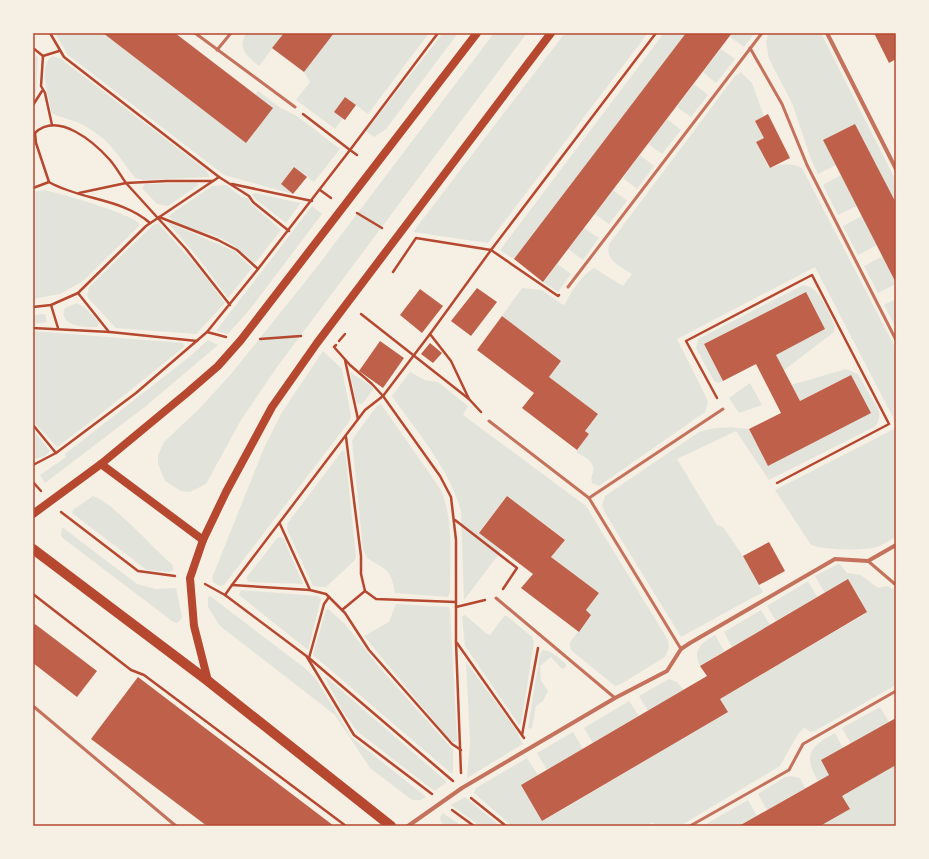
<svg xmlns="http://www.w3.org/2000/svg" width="929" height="859" font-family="Rubik,sans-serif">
  <rect width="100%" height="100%" fill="#f6efe4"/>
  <g fill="#e2e4dc">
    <polygon points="55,33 103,33 246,143 255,95 258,91 279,107 297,116 340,149 314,182 294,167 281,184 293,194 224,175 68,55"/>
    <path d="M 247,33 L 284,33 L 259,66 C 247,57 236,47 247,33 Z"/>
    <polygon points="334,33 429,33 368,114 345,97 334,112 343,118 335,129 296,100 310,82 304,72"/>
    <polygon points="443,33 458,33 386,129 374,137 366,131"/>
    <polygon points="494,33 527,33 277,367 241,420 206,484 190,492 181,491 165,481 158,464 158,455 164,442 200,408 231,374 313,272"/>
    <polygon points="565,33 648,33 488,243 413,232"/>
    <polygon points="664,33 686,33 514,259 500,250"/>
    <polygon points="732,33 755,33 744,47 730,37"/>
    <polygon points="769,33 821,33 896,181 896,203 855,124 823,140 836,165 818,174 811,159 792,103 769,59 766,42"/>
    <polygon points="721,49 735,59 716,83 703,72"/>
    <polygon points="34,53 38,58 36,92 33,98"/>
    <path d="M 53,56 L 61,59 L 206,170 L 210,177 L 144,180 L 135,178 C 117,154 110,139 81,124 C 72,119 60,118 52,113 C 49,99 37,63 53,56 Z"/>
    <path d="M 741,72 L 752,83 L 764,116 L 764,138 L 756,142 L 769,168 C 781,164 791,162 802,168 L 896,349 L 896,423 L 815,267 L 677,339 L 705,395 L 708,402 L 705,412 L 599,486 L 592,483 C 591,478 591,477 593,473 C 596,462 585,457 577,453 L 577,450 L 589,434 L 585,431 L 598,414 L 549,377 L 561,361 L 502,316 L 522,288 L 542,290 L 563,305 L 565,304 C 571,291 582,275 594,268 L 623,286 L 632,274 C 620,266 605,261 609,244 L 735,76 Z"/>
    <polygon points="694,84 708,95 691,117 677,107"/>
    <polygon points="667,119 681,130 662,154 648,144"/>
    <polygon points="640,155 654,166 637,189 623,178"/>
    <polygon points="841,175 857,206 838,215 823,185"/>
    <polygon points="194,183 197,183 198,185 168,206 157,204 142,188 145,184"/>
    <path d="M 226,185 L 242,197 L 248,198 L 251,204 L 281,230 L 256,262 L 253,262 C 242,252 232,243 218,237 C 203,231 181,228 169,217 L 171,214 L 212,186 Z"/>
    <path d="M 45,190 C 60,194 135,214 140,225 L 83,281 L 60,294 L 33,299 L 33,192 Z"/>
    <polygon points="613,190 627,201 609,224 595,214"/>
    <polygon points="255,193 300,203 300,204 286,223 255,199 252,194"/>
    <polygon points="312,206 322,214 251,308 228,334 216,331"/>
    <polygon points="862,216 877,245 858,255 843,226"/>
    <polygon points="167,222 234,251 251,267 252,268 228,298 196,255"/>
    <polygon points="158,223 201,271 225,303 196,334 116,328 89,299 87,295 89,287 153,225"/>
    <polygon points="584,228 599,238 583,260 568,249"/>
    <polygon points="883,256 896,284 878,293 864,266"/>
    <polygon points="557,264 571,274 558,292 543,282"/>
    <path d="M 803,285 C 821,287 828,312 835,326 L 834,332 L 783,371 L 776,355 L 825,329 L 806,292 L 704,344 L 723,381 L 718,383 L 714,381 L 696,348 L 698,339 Z"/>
    <polygon points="896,299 896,328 884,305"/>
    <path d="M 77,303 L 85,308 L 98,321 L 99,323 L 97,327 C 86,328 57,326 65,308 Z"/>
    <polygon points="45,314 47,322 33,324 33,315"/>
    <polygon points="33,331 183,343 184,347 103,412 57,447 33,421"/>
    <polygon points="208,340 218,345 146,406 45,483 40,475 66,457 65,454 188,358"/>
    <polygon points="323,351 342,369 351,416 349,422 224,585 220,586 213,582 212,578 264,448 282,412"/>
    <path d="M 846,369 L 858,374 L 879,411 C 880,417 879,423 874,427 L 769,480 L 736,431 L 677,459 L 717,525 L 723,527 L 743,556 L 763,592 L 681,637 L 605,513 L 602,505 L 605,496 L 699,432 C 715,426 732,427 749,429 L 768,466 L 870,413 L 851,375 L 800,401 L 791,385 Z"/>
    <polygon points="350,372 373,387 373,390 362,404 358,404 356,401"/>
    <path d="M 410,372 L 425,380 L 438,382 L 468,406 L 463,415 L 586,506 L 668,640 L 669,648 L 665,657 L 621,684 L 615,686 L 572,651 L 570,647 L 570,642 L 591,615 L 586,610 L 598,593 L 551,557 L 565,539 L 507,496 L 479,532 L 502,550 L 464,600 L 461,511 C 449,468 417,432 392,396 Z"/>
    <polygon points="750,383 762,405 739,413 729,398"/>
    <path d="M 381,404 L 441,490 C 454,521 450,560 450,592 L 448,597 L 395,593 C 391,567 385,570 367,558 L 363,549 L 352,441 L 354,437 L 377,406 Z"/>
    <path d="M 896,428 L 896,537 C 890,540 883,545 877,547 C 864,551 823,550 811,545 L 775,490 Z"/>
    <polygon points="33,430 50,451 45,456 33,460"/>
    <polygon points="342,451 345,451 356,556 354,561 326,587 313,586 287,529 287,524"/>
    <path d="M 93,496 C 115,504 151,547 172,564 L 174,570 L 169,572 L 147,570 L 72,513 L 73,510 Z"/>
    <polygon points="62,527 137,584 156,589 176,588 182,617 179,622 176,623 172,621 64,539 61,536"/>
    <polygon points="278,537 283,538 303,584 249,582 246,578"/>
    <polygon points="838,564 840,564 847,573 861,575 878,588 886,586 896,590 896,685 815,731 811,732 804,728 798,734 780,766 680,826 655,826 652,822 647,826 512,826 474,793 476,788 527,758 538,775 543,821 728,712 720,699 865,614 866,610 848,579 825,593 815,576"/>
    <polygon points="808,581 817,597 776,621 767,606"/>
    <polygon points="241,590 318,596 321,599 308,650 239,595"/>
    <polygon points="210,596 306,669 316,679 351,737 426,797 420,800 412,800 370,768 335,715 220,626 208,607 208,597"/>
    <polygon points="396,604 448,607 450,609 457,739 456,742 453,742 448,738 364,636 389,622"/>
    <polygon points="328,609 345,624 380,668 453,750 453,773 451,773 313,655 326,610"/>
    <polygon points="761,610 770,625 732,647 724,632"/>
    <polygon points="465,615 487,634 490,635 504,616 507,616 532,637 534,642 521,724 519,725 465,646 462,616"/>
    <path d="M 715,635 L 724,651 L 700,666 C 691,650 703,642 715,635 Z"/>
    <path d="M 543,650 C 552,651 559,658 566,664 L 566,667 L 562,669 L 551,657 L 540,666 L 541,681 L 548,691 L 543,701 L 536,706 L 532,728 L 530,729 L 528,727 L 540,654 Z"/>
    <polygon points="466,662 514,727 523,744 467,778 470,742"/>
    <polygon points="326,677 446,781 446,783 436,790 433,790 357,731 342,710 325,678"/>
    <polygon points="669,679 677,682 684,690 648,711 639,696"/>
    <polygon points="629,701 639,716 593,743 584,728"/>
    <polygon points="880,707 889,722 851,744 842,728"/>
    <polygon points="573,732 583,749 547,770 537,753"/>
    <path d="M 835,733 L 843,748 L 829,775 L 818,781 C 803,755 809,747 835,733 Z"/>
    <polygon points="896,765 896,826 820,826 842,796"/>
    <polygon points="791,776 800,778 805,788 767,810 758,794 785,777"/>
    <polygon points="465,797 500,826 480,826 451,805"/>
    <polygon points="748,800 757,816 739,826 707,826 706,824"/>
    <polygon points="443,813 462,826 446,826 441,822 440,817"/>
  </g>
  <g fill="#bf614a">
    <polygon points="103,33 175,33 273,108 246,143"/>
    <polygon points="284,33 334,33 304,72 272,48"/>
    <polygon points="686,33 732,33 543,282 514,259"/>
    <polygon points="874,33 896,33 896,59 889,63"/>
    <polygon points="345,97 356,105 345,120 334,112"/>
    <polygon points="768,114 790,158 770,168 756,142 764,138 755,121"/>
    <polygon points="855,124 896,203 896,283 823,140"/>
    <polygon points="294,167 307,177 293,194 281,184"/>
    <polygon points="477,288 497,302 471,336 451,321"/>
    <polygon points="420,289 443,306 422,333 400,315"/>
    <polygon points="806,292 825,329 776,355 800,401 851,375 871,413 768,466 749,429 781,413 756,364 723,381 704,344"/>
    <polygon points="502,316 561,361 549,377 598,414 585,431 589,434 577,450 522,408 534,393 477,350"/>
    <polygon points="380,341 404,358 383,388 359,371"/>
    <polygon points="430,343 442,353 433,363 421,354"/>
    <polygon points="507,496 565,540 551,557 599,593 586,610 591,615 579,632 521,588 533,574 479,533"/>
    <polygon points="769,542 785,571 759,585 743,556"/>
    <polygon points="848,579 867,612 720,699 728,712 542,821 521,785 707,676 700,666"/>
    <polygon points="35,624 97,671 77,697 33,663 33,627"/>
    <polygon points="138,677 334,826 207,826 91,739"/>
    <polygon points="896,718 896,765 842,796 850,809 820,826 739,826 829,775 821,760"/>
  </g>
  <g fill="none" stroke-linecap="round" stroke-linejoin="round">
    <g stroke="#b5482f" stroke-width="2.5">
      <polyline points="50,33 64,57 219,177"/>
      <polyline points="33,48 43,56"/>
      <polyline points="33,105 42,91"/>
      <polyline points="303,114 350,150 438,33"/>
      <polyline points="52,125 45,93 41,86 43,56 59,51"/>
      <polyline points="232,184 312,201"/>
      <polyline points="33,188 49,182"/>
      <polyline points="320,190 331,198"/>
      <polyline points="79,193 126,183 186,249 230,305"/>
      <polyline points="357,213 382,228"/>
      <polyline points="159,217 218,240 237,250 258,269"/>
      <path d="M 150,223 C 122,198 80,200 49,182 L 36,143 L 35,133 C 58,111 94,142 110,160 C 116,167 121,176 126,183 L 167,181 L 213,181"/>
      <polyline points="393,272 416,238 491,250 558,296 559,295"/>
      <polyline points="78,293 109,332"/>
      <polyline points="51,305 58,328"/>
      <polyline points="33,307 51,305 78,293 146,226 219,177 249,196 253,202 289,231"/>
      <polyline points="361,314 469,399 481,412"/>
      <polyline points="33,328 110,332 197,341"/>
      <polyline points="207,332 226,337"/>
      <polyline points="430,334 383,396 365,410 232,585 310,590 326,594 345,613 369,650 452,744 461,750"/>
      <polyline points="260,339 301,336"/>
      <polyline points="339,341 345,334"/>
      <polyline points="336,345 334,347 350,365 372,384 383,396 440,476 451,497 456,540 456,642 461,773"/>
      <polyline points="345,360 358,419"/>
      <polyline points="717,398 686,341 812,275 889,424 777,483"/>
      <polyline points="469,399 451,361 430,334 491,250 656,33"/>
      <polyline points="33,425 56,453"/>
      <polyline points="346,437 361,556 361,574 365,591 376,599 456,602"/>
      <polyline points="33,465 56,453 136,393 207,332 258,269 350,150 357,155"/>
      <polyline points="33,482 41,491"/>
      <polyline points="61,512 138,571 175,576"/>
      <polyline points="455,520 517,568 503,589"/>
      <polyline points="280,524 310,590"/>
      <polyline points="205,584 225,595 309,658 453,781"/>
      <polyline points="33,594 131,670 144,675 346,826"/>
      <polyline points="225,595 232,585"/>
      <polyline points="456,607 485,600"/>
      <polyline points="342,610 365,591"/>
      <polyline points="457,643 524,738"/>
      <polyline points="307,657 354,735 432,794"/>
      <polyline points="309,658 324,604 329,597"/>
      <polyline points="522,735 538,648"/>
      <polyline points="471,798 506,826"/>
      <polyline points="452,810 474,826"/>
    </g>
    <g stroke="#c5725c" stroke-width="3">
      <polyline points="195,33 295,107"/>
      <polyline points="750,48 782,104 807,165 896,340"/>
      <polyline points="217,50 231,33"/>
      <polyline points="568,287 762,33"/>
      <polyline points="489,421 589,498 681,649"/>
      <polyline points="589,498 723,409"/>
      <polyline points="868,561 896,585"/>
      <polyline points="496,598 615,698"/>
      <polyline points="33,706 176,826"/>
      <polyline points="690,826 789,770 803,744 896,691"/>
    </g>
    <g stroke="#c5725c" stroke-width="4">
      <polyline points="827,33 896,169"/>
      <polyline points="408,826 462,788 615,698 667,671 681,649 690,643 835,559 868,561 896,545"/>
    </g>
    <g stroke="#b5482f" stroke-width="8">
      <polyline points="101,464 203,540"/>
      <polyline points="33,514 101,464 188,392 218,366 241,340 477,33"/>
      <polyline points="208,681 194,626 190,578 203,540 226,492 272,407 317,343 551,33"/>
    </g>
    <polyline stroke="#b5482f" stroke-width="10" points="33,549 208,681 391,826"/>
  </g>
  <rect width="929" height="859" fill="none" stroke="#f6efe4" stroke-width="68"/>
  <rect x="34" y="34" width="861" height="791" fill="none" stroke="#b5482f" stroke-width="1.5"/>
</svg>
